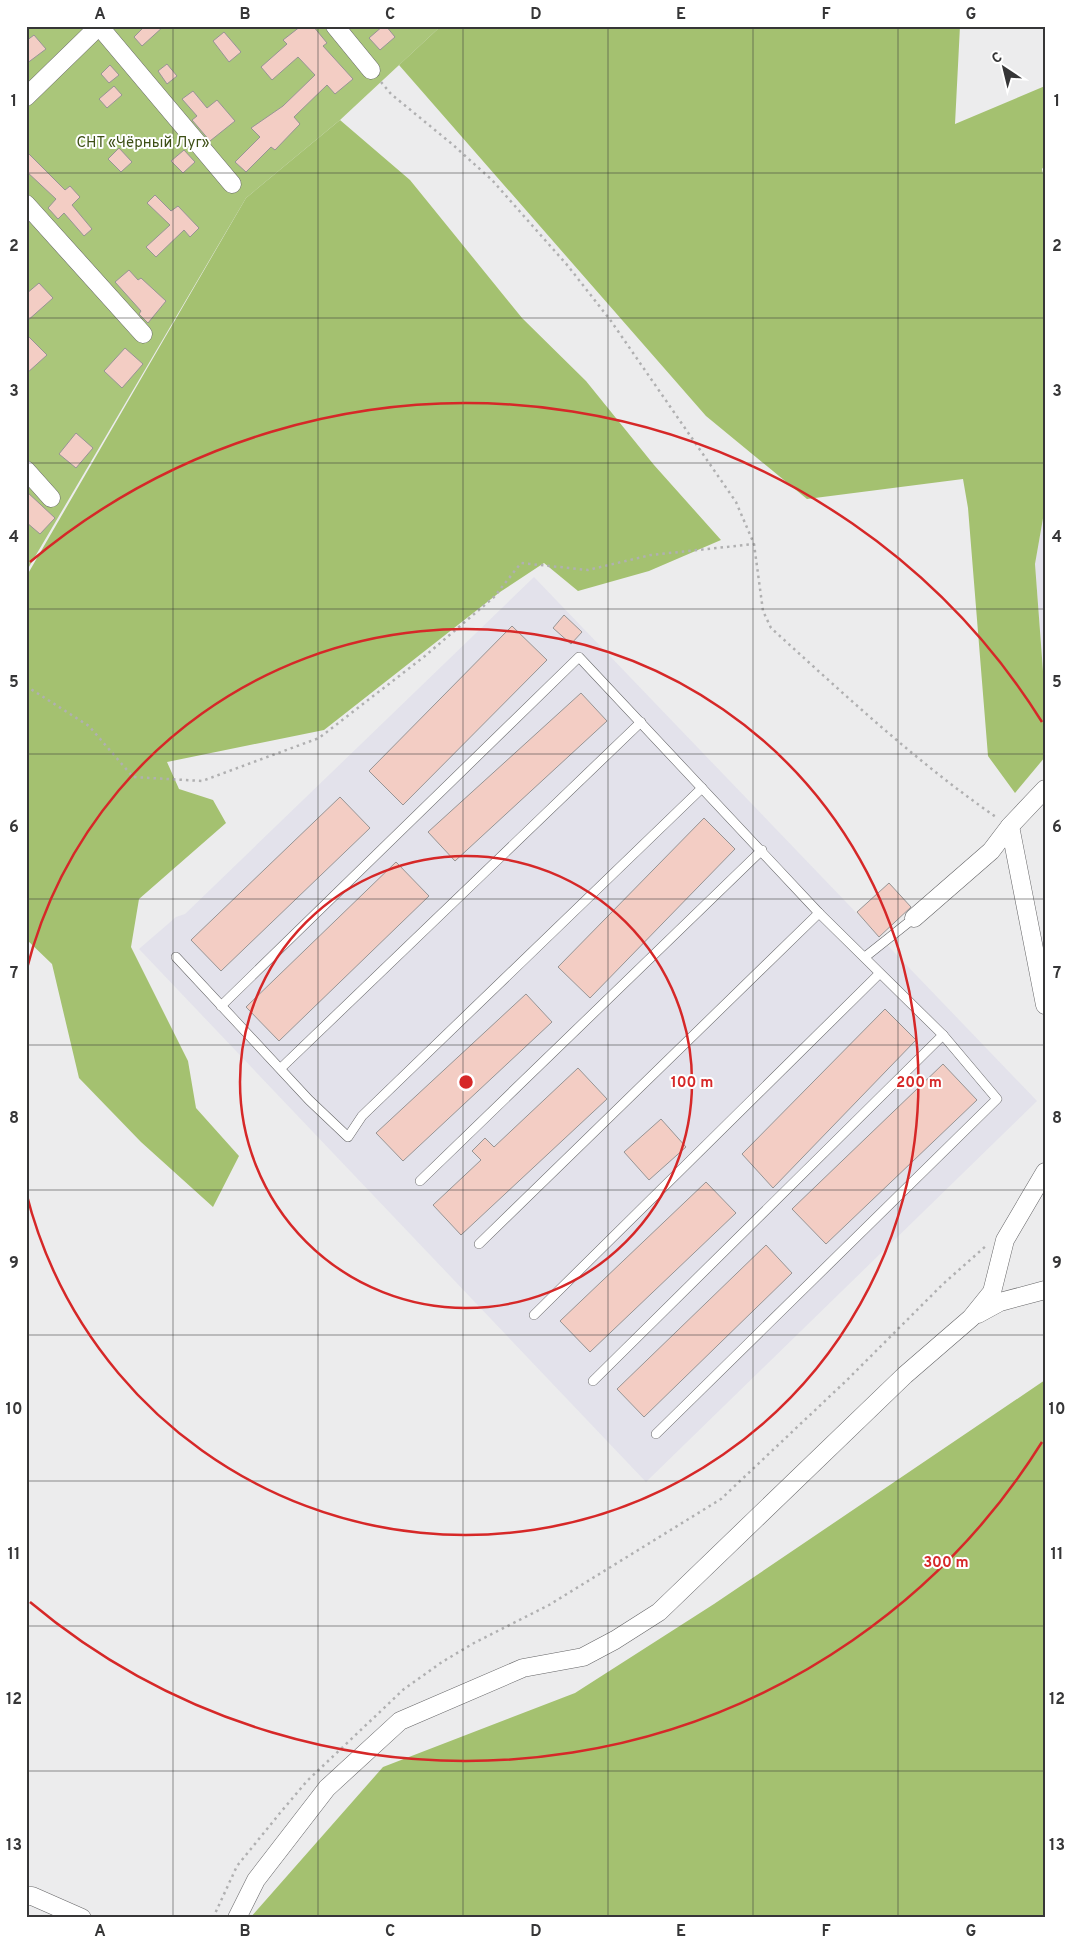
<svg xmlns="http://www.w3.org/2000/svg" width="1071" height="1944" font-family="Overpass,sans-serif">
  <rect width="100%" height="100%" fill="#ececed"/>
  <g fill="#e3e2eb">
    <polygon points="1045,507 1045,698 1035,564"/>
    <polygon points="534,577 1037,1101 646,1482 139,949 176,917 185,914"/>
  </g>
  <polygon fill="#aac67a" points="26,26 441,26 340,120 246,198 26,572"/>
  <g fill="#a4c170">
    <polygon points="441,26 960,26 955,124 1045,86 1045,165 1042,169 1045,183 1045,507 1035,564 1045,698 1045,757 1015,793 988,756 968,508 963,479 807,499 706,416 399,65"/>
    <polygon points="340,120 410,180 522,318 586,381 654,465 721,540 649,571 578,591 544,563 500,592 324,730 167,762 179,789 213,800 226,823 139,899 131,947 188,1061 196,1108 239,1156 213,1207 141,1142 79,1078 52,964 26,939 26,577 246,198"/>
    <polygon points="1045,1380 1045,1918 250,1918 383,1767 575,1693 714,1604"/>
  </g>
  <g fill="#f3cdc4" stroke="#969494">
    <polygon points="145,26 164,26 142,46 134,37"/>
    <polygon points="301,26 313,26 327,43 323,46 353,79 335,94 327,85 294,117 300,124 275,150 271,147 246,172 235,162 260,137 251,128 283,106 315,75 298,57 272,80 261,67 287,44 283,40"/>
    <polygon points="383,26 386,26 395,37 380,50 369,38"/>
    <polygon points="224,32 241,52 229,62 213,41"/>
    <polygon points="34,35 46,49 26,64 26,41"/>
    <polygon points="167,64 177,76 167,84 158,71"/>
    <polygon points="110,65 119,75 109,83 101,74"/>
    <polygon points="114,86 122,95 107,108 99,99"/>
    <polygon points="193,91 207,108 217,100 235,121 210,141 192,120 197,116 182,99"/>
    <polygon points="119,148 132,162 121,172 108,159"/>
    <polygon points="184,150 195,162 183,173 171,161"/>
    <polygon points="26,151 65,190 70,186 80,197 72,205 92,229 84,236 64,213 58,219 48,208 56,199 26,171"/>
    <polygon points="155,195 171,211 178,206 199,228 190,237 184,230 156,257 146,247 170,225 147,203"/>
    <polygon points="129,270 138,280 141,278 166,301 148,323 139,314 141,311 115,282"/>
    <polygon points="39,283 53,298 26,322 26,294"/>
    <polygon points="26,334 47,355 26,374"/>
    <polygon points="125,348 143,364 122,388 104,371"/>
    <polygon points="76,433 93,448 76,468 59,454"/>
    <polygon points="26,491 55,518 40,534 26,522"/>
    <polygon points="564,615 582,632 571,644 553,628"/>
    <polygon points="512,626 547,660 403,805 369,771"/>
    <polygon points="581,693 607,721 455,861 428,832"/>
    <polygon points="340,797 370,828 221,971 191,940"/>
    <polygon points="704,818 735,849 590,998 558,967"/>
    <polygon points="396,862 429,896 279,1041 246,1007"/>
    <polygon points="889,883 911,907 879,937 857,912"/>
    <polygon points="526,994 552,1022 403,1161 376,1133"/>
    <polygon points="885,1009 916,1040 773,1188 742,1154"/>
    <polygon points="943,1064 977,1100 826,1244 792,1209"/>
    <polygon points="578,1068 607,1099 461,1235 433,1205 481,1160 472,1151 485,1138 494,1147"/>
    <polygon points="661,1119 686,1147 649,1180 624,1152"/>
    <polygon points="706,1182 736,1213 590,1352 560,1321"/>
    <polygon points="766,1245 792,1273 644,1417 617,1389"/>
  </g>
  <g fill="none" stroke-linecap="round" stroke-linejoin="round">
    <g stroke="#646466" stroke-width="10">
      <g id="lane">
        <polyline points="176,957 309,1100 348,1137 362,1116 702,788"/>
        <polyline points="865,957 914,918"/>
        <polyline points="221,1006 579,657 819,913 943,1035 997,1099 656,1434"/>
        <polyline points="281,1068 641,722"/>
        <polyline points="420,1181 762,850"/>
        <polyline points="479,1244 819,913"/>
        <polyline points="534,1315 879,974"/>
        <polyline points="593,1381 943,1035"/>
      </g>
    </g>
    <g stroke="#646466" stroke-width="19">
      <g id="street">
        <polyline points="99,26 232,184"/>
        <polyline points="335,26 371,70"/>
        <polyline points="26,97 99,26"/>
        <polyline points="26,204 143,334"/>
        <polyline points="26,470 51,498"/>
        <polyline points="1010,826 1045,1005"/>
        <polyline points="914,918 991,851 1010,826 1045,789"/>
        <polyline points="978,1314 1000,1302 1045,1290"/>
        <polyline points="26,1896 32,1896 82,1918"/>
        <polyline points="237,1918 256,1880 327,1788 400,1721 523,1668 583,1657 615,1640 659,1612 905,1375 971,1318 992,1292 1005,1240 1045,1172"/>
      </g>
    </g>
    <g stroke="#b0b0b1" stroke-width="2.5" stroke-dasharray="2.5 4" stroke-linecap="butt">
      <path d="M 381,82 L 391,94 L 452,144 L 492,180 L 568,266 L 611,321 L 736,502 L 754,544 L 763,611 L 771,628 C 844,694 915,761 996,817"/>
      <polyline points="26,686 89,726 133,777 202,781 319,738 425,656 494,597 521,563 588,570 651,555 754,544"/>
      <polyline points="213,1918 237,1866 280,1813 307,1781 404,1689 442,1662 474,1643 549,1605 721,1499 847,1380 943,1284 987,1245"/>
    </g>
    <use href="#lane" stroke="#fff" stroke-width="9"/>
    <use href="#street" stroke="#fff" stroke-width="18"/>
  </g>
  <path fill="none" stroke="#363637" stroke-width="1" stroke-opacity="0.55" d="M 173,26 L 173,1918M 318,26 L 318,1918M 463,26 L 463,1918M 608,26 L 608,1918M 753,26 L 753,1918M 898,26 L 898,1918M 26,173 L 1045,173M 26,318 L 1045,318M 26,463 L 1045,463M 26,609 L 1045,609M 26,754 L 1045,754M 26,899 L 1045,899M 26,1045 L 1045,1045M 26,1190 L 1045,1190M 26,1335 L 1045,1335M 26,1481 L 1045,1481M 26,1626 L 1045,1626M 26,1771 L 1045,1771"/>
  <g fill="none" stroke="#d62828" stroke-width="2.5">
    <circle cx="466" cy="1082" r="226"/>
    <path d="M26 972A453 453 0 1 1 26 1192"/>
    <path d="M1042 1442A679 679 0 0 1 30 1602M30 562A679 679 0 0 1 1042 722"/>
  </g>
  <g text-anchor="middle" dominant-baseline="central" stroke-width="4" stroke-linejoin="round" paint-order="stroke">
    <g font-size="15" fill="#3d4f15" stroke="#fff">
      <text x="143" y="143">СНТ «Чёрный Луг»</text>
    </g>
  </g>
  <circle cx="466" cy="1082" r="8" fill="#d62828" stroke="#fff" stroke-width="2.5"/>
  <g font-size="15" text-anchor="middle" font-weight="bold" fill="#d62828" stroke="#fff" stroke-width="4" stroke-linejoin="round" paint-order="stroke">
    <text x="692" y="1087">100 m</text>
    <text x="919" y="1087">200 m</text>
    <text x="946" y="1567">300 m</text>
  </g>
  <rect width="1071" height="1944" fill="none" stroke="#ffffff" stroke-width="55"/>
  <g transform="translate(1004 68) rotate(325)" stroke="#ffffff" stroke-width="4" paint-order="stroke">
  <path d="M0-4L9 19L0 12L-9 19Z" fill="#363637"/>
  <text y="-8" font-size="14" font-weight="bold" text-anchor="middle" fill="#363637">С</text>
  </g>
  <rect x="28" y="28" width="1016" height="1888" fill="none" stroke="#363637" stroke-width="2"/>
  <g font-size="16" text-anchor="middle" font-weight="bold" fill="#363637">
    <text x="100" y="19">A</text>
    <text x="245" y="19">B</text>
    <text x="390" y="19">C</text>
    <text x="536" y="19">D</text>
    <text x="681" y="19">E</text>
    <text x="826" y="19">F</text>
    <text x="971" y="19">G</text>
    <text x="14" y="106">1</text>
    <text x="1057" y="106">1</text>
    <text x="14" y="251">2</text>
    <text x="1057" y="251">2</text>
    <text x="14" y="396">3</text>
    <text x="1057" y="396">3</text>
    <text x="14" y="542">4</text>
    <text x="1057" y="542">4</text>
    <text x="14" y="687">5</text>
    <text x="1057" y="687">5</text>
    <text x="14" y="832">6</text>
    <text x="1057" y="832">6</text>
    <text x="14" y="978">7</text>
    <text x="1057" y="978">7</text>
    <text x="14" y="1123">8</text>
    <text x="1057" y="1123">8</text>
    <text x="14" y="1268">9</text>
    <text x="1057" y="1268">9</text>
    <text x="14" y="1414">10</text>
    <text x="1057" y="1414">10</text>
    <text x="14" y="1559">11</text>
    <text x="1057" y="1559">11</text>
    <text x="14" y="1704">12</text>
    <text x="1057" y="1704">12</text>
    <text x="14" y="1850">13</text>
    <text x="1057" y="1850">13</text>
    <text x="100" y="1936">A</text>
    <text x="245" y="1936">B</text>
    <text x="390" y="1936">C</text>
    <text x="536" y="1936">D</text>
    <text x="681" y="1936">E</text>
    <text x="826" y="1936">F</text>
    <text x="971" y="1936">G</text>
  </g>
</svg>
